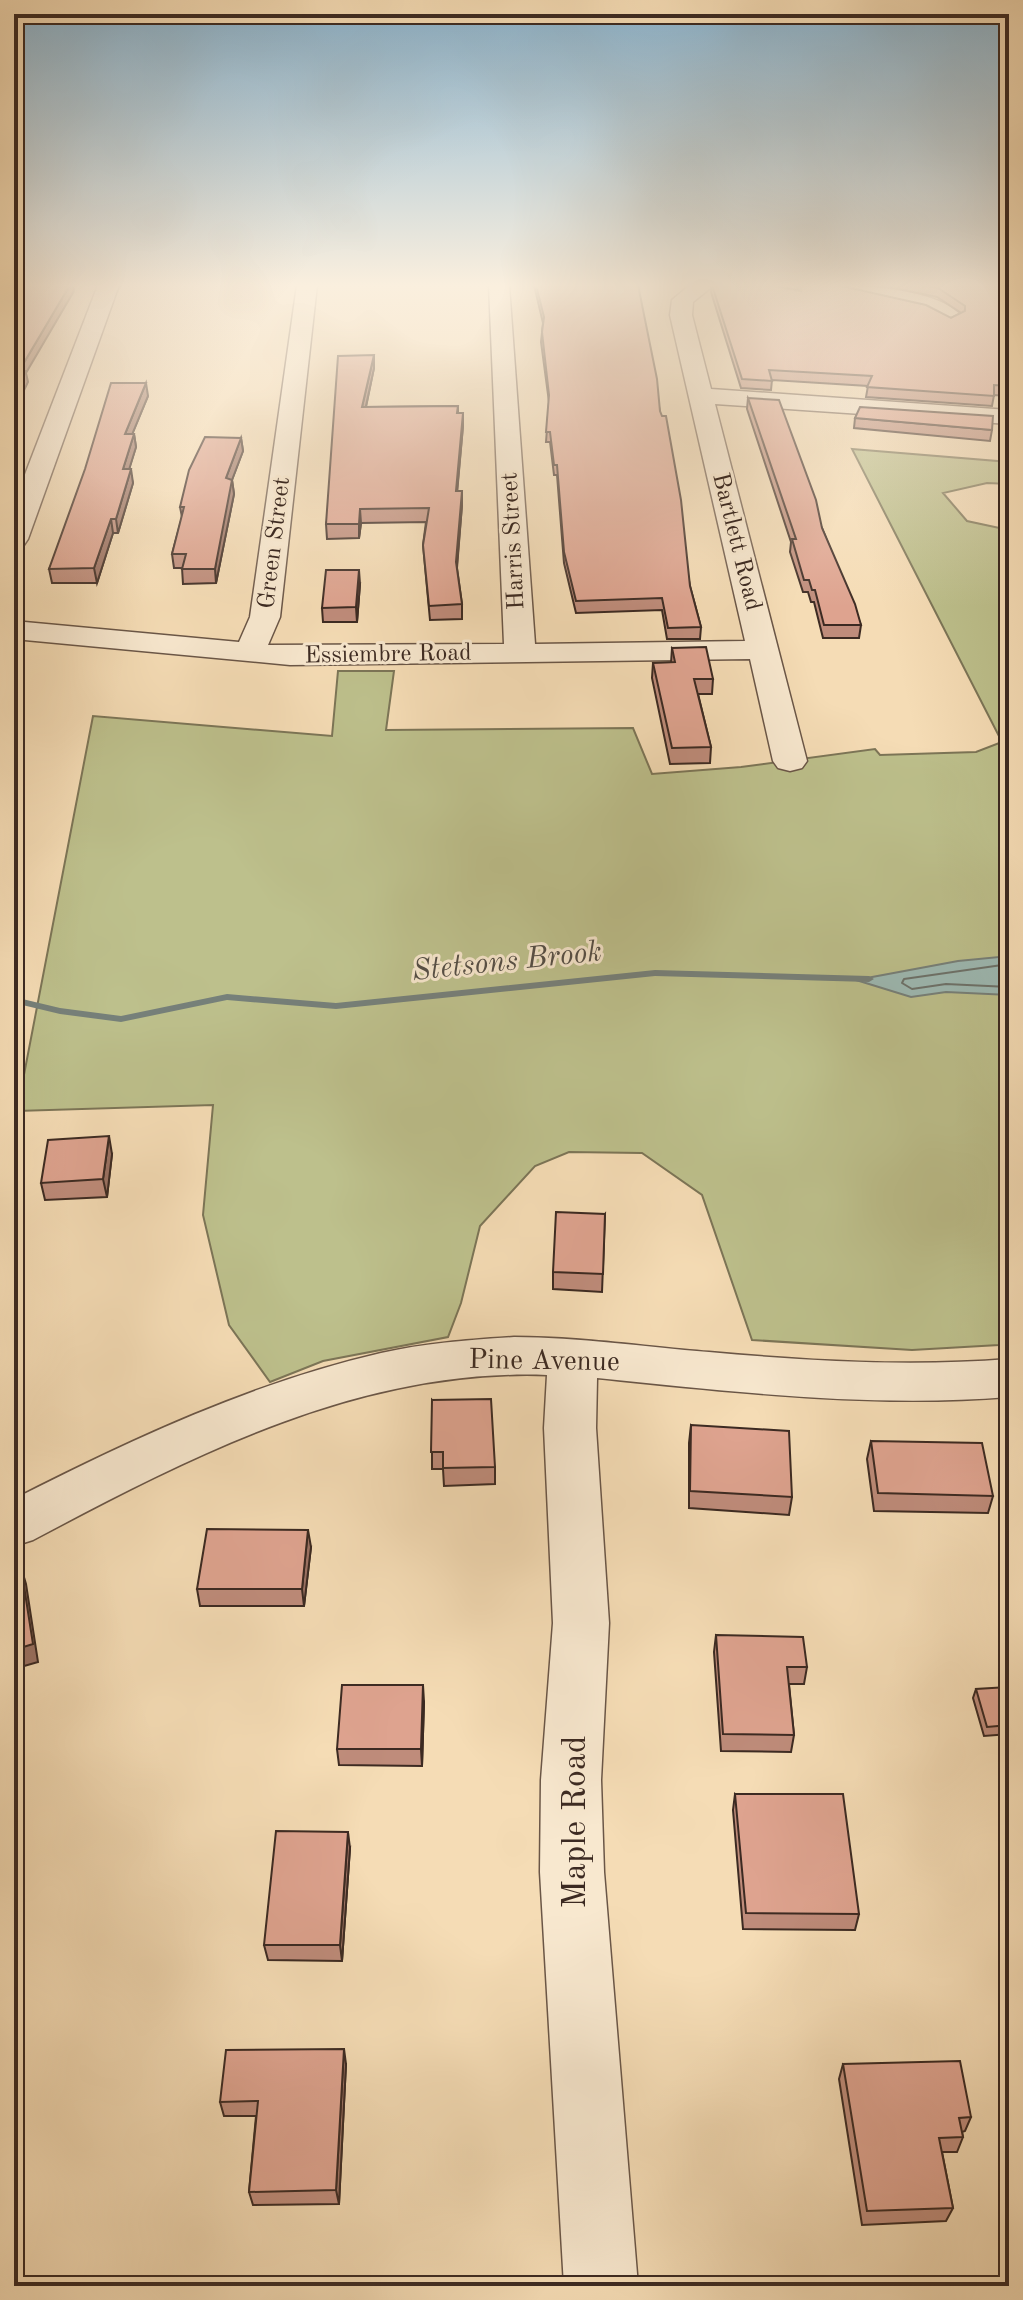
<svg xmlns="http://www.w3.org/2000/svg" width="1023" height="2300" font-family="'Old Standard TT',serif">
  <rect width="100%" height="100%" fill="#f5dcb5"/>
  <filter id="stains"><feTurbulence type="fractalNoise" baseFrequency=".0025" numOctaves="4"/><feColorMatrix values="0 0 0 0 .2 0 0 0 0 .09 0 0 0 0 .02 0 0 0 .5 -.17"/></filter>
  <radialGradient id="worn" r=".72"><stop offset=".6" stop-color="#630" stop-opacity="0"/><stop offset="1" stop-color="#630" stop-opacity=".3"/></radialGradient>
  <polygon fill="#bdc08c" stroke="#7c7557" stroke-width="2" points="852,449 1009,462 1009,484 987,483 943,493 967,521 1009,530 1009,1340 999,1345 912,1350 752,1340 702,1195 642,1153 569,1152 535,1166 480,1226 461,1303 448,1337 323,1361 270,1382 229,1325 203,1215 213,1105 17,1111 93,716 332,736 338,671 394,671 386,730 633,728 652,774 741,767 875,749 880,755 976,752 1002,742"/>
  <polygon fill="#9dbab4" stroke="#76807a" stroke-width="2" points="1009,956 1009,995 946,992 911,997 856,980 958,961"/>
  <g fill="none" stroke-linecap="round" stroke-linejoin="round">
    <polyline stroke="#6c726b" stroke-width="2" points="1009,964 904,979 902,983 912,989 946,984 1009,987"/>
    <polygon fill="#76807a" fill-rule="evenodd" points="655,970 869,976 874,979 869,982 655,976 336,1009 227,1000 121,1022 60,1014 14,1003 14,997 60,1008 121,1016 227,994 336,1003"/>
    <g stroke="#6a5647" stroke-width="3">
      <g id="minor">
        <polygon points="98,285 119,285 28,539 24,545 14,547 14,503"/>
        <polygon points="297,285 317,285 280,617 268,645 504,644 489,285 509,285 535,644 745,641 670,315 672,300 690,285 714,285 693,302 692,315 711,389 1009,410 1009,424 715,404 807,761 802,768 790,771 778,768 773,761 750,659 290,665 14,639 14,621 239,642 250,617"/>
        <path d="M 824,285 C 858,285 940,288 962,317 L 951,324 L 926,311 L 827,289 Z"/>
        <path d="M 514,1337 C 580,1337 644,1347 709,1352 C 809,1361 909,1367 1009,1359 L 1009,1397 C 871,1408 735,1392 597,1378 L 596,1428 L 609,1623 L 601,1780 L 604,1872 L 638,2286 L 564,2286 L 540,1872 L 541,1780 L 553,1623 L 544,1428 L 547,1375 C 361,1368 193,1455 33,1540 L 14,1546 L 14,1499 C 132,1439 252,1383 381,1353 C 425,1343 469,1340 514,1337 Z"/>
      </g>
    </g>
    <use href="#minor" fill="#f8e8cf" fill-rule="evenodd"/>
  </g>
  <g fill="#bf8c7b" stroke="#3c2a22" stroke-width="2">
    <polygon points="534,285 638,285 690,586 701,627 700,639 667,639 662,610 576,613 564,563 557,475 554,475 550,442 546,442 549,402 541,342 543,323"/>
    <polygon points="711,285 770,285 798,290 797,285 837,285 951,318 961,313 937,297 880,285 1009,285 1009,396 994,395 992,406 866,397 868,386 772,380 771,390 741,388 711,292"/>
    <polygon points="374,355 374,368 366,407 458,406 458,413 463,426 457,491 462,505 457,568 462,604 462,619 430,620 423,545 426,522 361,523 359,538 327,539 326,524"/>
    <polygon points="148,396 132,434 134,434 136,447 129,469 133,483 118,533 113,533 97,583 52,583 49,569"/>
    <polygon points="748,398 822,528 861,625 859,638 823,638 814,602 811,602 808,592 803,592 790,552 791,542 747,409"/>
    <polygon points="855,418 992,430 990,441 854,428"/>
    <polygon points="241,438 243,451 232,480 234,494 216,583 183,584 182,568 174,568 172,554 182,517 180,507"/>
    <polygon points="360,584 357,622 323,622 322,608"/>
    <polygon points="672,648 713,679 712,694 698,694 711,747 710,763 670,764 652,678 653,663 671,663"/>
    <polygon points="112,1154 107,1197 45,1200 41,1183"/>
    <polygon points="605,1214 602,1292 553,1289 553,1272"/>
    <polygon points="432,1400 495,1467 495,1484 444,1486 443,1469 432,1469"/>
    <polygon points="691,1425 792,1497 789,1515 689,1508 689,1443"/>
    <polygon points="871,1441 993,1496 988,1513 874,1511 867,1459"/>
    <polygon points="311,1547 304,1606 200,1606 197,1589"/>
    <polygon points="716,1635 807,1667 804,1684 789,1684 794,1735 791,1752 721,1751 714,1652"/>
    <polygon points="976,1689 1009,1690 1009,1734 984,1736 973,1698"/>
    <polygon points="424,1702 422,1766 339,1765 337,1749"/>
    <polygon points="735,1794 859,1914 855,1930 743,1929 733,1810"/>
    <polygon points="350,1848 342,1961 268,1960 264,1945"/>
    <polygon points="346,2064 339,2204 253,2205 249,2192 256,2116 224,2116 220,2102"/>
    <polygon points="843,2064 971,2117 965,2131 962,2132 963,2137 957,2152 942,2152 953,2208 946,2221 862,2225 839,2079"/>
  </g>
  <g fill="#9b7264" stroke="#3c2a22" stroke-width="2">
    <polygon points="70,285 73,285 74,291 26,373 28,382 18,403 22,397 24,408 14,425 14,397 19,371"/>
    <polygon points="374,355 374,368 363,420 362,407"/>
    <polygon points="146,383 148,396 127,447 125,434"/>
    <polygon points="463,413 463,426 456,505 456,491"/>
    <polygon points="134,434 136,447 125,483 123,469"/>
    <polygon points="241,438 243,451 232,480 234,494 216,583 215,569 226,478"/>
    <polygon points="131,469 133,483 118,533 116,519"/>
    <polygon points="462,491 462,505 456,576 456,562"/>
    <polygon points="360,509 361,523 359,538 359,524"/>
    <polygon points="111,519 113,533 97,583 94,568"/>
    <polygon points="359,570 360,584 357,622 356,607"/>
    <polygon points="109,1136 112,1154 107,1197 103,1179"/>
    <polygon points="308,1530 311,1547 304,1606 302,1589"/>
    <polygon points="21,1567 26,1584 38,1662 14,1669 14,1650"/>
    <polygon points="423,1685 424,1702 422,1766 421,1749"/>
    <polygon points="348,1832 350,1848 342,1961 340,1945"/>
    <polygon points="344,2049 346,2064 339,2204 336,2190"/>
  </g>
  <g fill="#dea38f" stroke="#3c2a22" stroke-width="2">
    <polygon points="19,285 70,285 19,371 26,371 14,397 22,397 14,411 14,319 20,309 14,309 14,296"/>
    <polygon points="536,285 638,285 657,379 660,411 662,416 666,416 681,500 690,586 701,627 668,628 662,598 576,601 564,552 557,465 554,465 550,432 546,432 549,395 542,332 544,317"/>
    <polygon points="712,285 770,285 801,291 800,285 837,285 926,305 951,318 965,311 965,306 938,288 924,285 1009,285 1009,386 994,385 994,396 867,387 872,376 769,370 772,381 742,379"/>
    <polygon points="374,355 362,407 458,406 457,413 463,413 456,491 462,491 456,562 462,604 429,606 423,545 429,508 360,509 359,524 326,524 338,356"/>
    <polygon points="111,383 146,383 125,434 134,434 123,469 131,469 116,519 111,519 94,568 49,569 85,469"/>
    <polygon points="748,398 779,400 816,500 822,528 855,604 861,625 824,625 815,590 812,590 809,580 804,580 792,539 796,539"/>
    <polygon points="860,407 993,416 992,430 855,418"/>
    <polygon points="205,437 241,438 226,478 232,480 215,569 182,569 186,554 172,554 184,507 180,507 189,470"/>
    <polygon points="326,570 359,570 356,607 322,608"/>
    <polygon points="706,647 713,679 694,679 711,747 672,748 653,663 675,662 672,648"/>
    <polygon points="109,1136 103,1179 41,1183 48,1140"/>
    <polygon points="556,1212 605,1214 603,1274 553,1272"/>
    <polygon points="491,1399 495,1467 443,1468 443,1452 431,1452 432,1400"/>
    <polygon points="691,1425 789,1431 792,1497 690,1491"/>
    <polygon points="871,1441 982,1443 993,1496 878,1493"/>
    <polygon points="207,1529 308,1530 302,1589 197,1589"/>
    <polygon points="21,1567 33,1644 14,1650 14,1569"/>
    <polygon points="716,1635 803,1637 807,1667 787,1667 794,1735 723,1734"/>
    <polygon points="342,1685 423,1685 421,1749 337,1749"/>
    <polygon points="1008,1687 1009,1725 987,1727 976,1689"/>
    <polygon points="735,1794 843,1794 859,1914 746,1913"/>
    <polygon points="276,1831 348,1832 340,1945 264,1945"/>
    <polygon points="344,2049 336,2190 249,2192 258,2101 220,2102 226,2050"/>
    <polygon points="960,2061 971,2117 959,2118 963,2137 939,2138 953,2208 867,2211 843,2064"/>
  </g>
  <linearGradient id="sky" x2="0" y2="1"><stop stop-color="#8ab6d3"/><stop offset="0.47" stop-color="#faefde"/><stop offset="1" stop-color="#faefde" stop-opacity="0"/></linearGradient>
  <rect width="1023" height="607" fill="url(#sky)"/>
  <g text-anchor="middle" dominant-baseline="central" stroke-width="6" stroke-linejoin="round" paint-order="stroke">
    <g font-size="24" fill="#3c2a22" stroke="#f8e8cf">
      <text transform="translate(514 541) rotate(-93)">Harris Street</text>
      <text transform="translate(736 542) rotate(76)">Bartlett Road</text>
      <text transform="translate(275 543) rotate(-83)">Green Street</text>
      <text transform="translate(388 655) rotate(-1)">Essiembre Road</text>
    </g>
    <g font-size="28" fill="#3c2a22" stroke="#f8e8cf">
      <text transform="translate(544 1362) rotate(1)">Pine Avenue</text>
    </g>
    <g font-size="30" font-style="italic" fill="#544e46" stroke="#f8e8cf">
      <text transform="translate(507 962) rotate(-6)">Stetsons Brook</text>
    </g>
    <g font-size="34" fill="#3c2a22" stroke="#f8e8cf">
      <text transform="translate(576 1822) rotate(-90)">Maple Road</text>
    </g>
  </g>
  <rect width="1023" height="2300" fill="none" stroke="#f5dcb5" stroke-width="48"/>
  <rect x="16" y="16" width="991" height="2268" fill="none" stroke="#3c2a22" stroke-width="4"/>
  <rect x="24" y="24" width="975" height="2252" fill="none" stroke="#3c2a22" stroke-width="2"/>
  <rect width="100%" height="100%" filter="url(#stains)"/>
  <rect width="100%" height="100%" fill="url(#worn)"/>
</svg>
